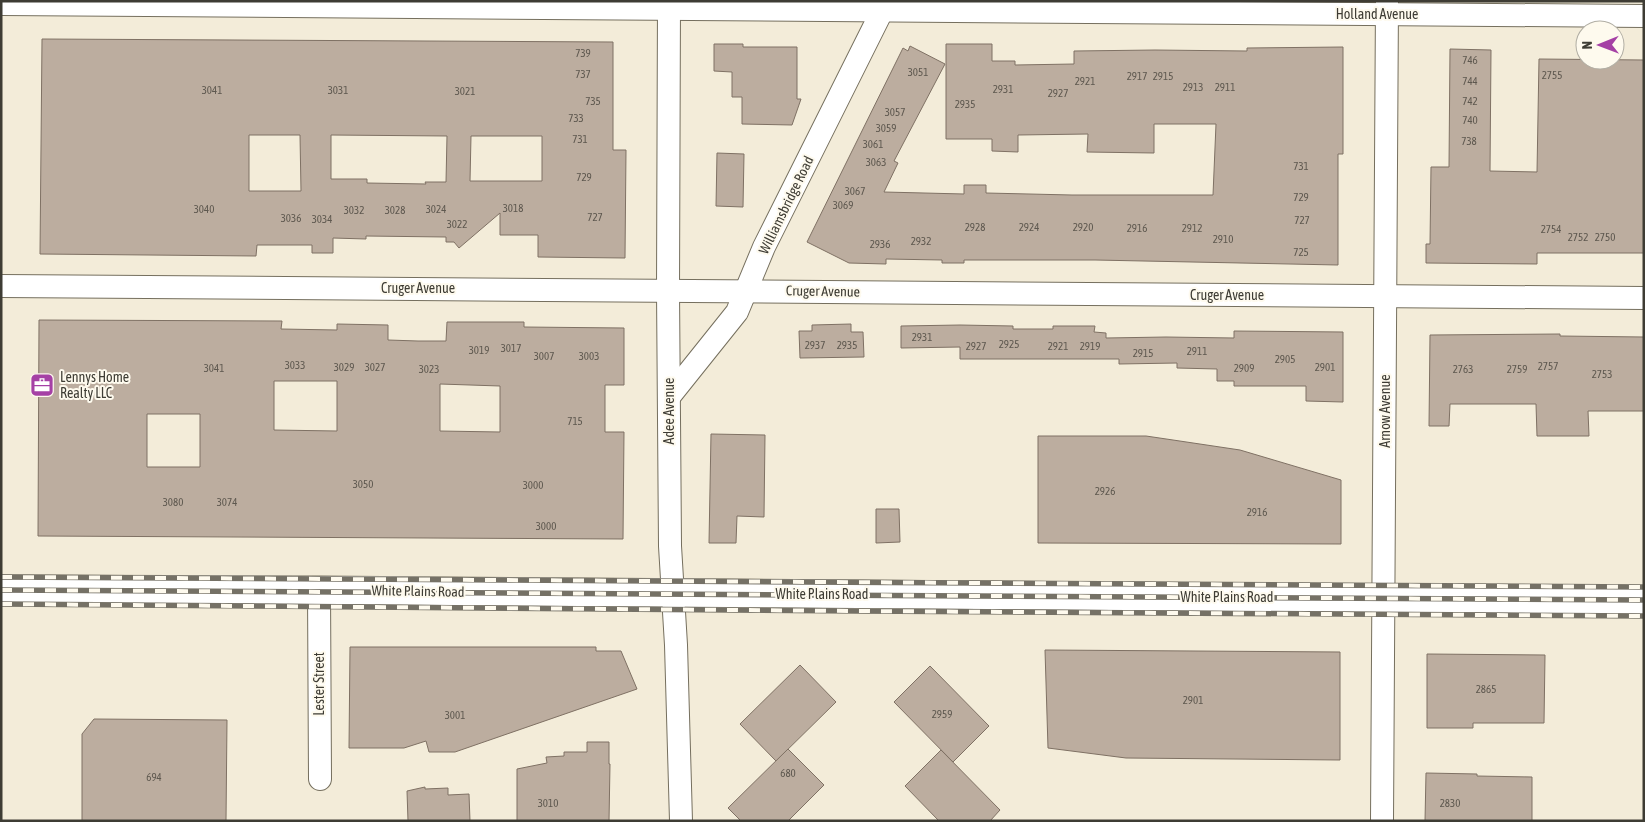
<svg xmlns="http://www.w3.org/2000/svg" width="1645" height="822" font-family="'Asap Condensed',sans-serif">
  <rect width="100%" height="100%" fill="#f3ecd9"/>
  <g fill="#bcad9f" stroke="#7f7164" fill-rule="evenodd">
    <path d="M 42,39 L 613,42 L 613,150 L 626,150 L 625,258 L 538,257 L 538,235 L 500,235 L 500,213 L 459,248 L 454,242 L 446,242 L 446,237 L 366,236 L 366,239 L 333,238 L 333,253 L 312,253 L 312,245 L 257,245 L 256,256 L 40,254 ZM 249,135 L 300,135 L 301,191 L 249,191 ZM 331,135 L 447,136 L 446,182 L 425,182 L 426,184 L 367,183 L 367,179 L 331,179 ZM 471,136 L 542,136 L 542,181 L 470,181 Z"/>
    <polygon points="714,44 743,44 743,47 797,47 797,99 801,99 792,125 742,124 742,97 732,97 732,72 714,71"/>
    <polygon points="946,44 992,44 992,61 1015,61 1015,65 1074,64 1074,51 1155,50 1247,51 1247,48 1343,47 1343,154 1338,154 1338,265 1095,260 964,260 964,263 942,263 942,260 886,259 886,264 849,263 807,242 903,48 908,51 910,46 945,64 894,161 898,163 884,192 964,194 964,185 986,185 986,193 1072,195 1213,195 1216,124 1154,124 1154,153 1087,152 1088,134 1018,135 1018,152 992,151 992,139 946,139"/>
    <polygon points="1450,49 1491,50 1490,171 1537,172 1539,59 1644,60 1644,253 1537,253 1537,264 1426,263 1426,244 1430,244 1431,167 1449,167"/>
    <polygon points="717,153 744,154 743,207 716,206"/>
    <path d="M 39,320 L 282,321 L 281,329 L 337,330 L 337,324 L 388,325 L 388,340 L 418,341 L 446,341 L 447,322 L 524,322 L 524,327 L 624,328 L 624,385 L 605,385 L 605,432 L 624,432 L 623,539 L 38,536 ZM 274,381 L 337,381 L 337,431 L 274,430 ZM 440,384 L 500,386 L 500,432 L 440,431 ZM 147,414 L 200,414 L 200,467 L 147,467 Z"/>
    <polygon points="851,324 851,332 863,332 864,357 800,358 799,331 812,331 812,325"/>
    <polygon points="960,325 1013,326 1013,329 1053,329 1053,326 1095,326 1094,332 1106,333 1106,338 1166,337 1234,338 1234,331 1343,332 1343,402 1306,401 1306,386 1234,386 1234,381 1217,381 1217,369 1177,368 1177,363 1119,364 1119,359 960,359 960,347 901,348 901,326"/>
    <polygon points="1560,334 1560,336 1644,337 1644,411 1588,411 1589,436 1537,436 1536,404 1450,404 1449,426 1429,426 1430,335"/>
    <polygon points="711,434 765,435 764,517 737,516 736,543 709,543"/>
    <polygon points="1038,436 1146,436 1173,440 1240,450 1341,480 1341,544 1038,543"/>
    <polygon points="876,509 899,509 900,542 876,543"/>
    <polygon points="350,647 596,647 596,651 621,651 637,689 455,752 429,752 426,741 404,748 349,748"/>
    <polygon points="1045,650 1340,652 1340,760 1126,758 1048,748"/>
    <polygon points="1427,654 1545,655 1544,723 1473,723 1473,728 1427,728"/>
    <polygon points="800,665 836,702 776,761 740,724"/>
    <polygon points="930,666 989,726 953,762 894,702"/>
    <polygon points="94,719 227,720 226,821 82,821 82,734"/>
    <polygon points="587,742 609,742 609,764 610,764 609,821 517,821 517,769 547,763 546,757 564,756 564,752 587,752"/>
    <polygon points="788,749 824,785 788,821 741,821 728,808"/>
    <polygon points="941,750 1000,810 990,821 939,821 905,786"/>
    <polygon points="1426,773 1477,774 1477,776 1532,777 1532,821 1425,821"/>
    <polygon points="425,787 425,789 448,788 448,795 469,794 470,821 408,821 407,791"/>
  </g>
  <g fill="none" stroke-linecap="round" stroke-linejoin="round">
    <g stroke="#756f5e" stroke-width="24">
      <g id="minor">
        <polyline points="669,1 668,291 670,546 676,645 681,821"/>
        <polyline points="1,4 1644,16"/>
        <polyline points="1,286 1644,298"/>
        <polyline points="669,397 737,312 764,247 887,1"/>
        <polyline points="319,590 320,779"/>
        <polyline points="1382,821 1387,1"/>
      </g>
    </g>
    <g stroke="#756f5e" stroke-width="29">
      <polyline id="secondary" points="1,589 319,590 1644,600"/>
    </g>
    <use href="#minor" stroke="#fff" stroke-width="22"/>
    <use href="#secondary" stroke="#fff" stroke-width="28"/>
    <g stroke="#757166" stroke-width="5.5">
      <g id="rail">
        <polyline points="1,577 1644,587"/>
        <polyline points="1,590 1644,600"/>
        <polyline points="1,604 857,611 1644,616"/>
      </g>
    </g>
    <use href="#rail" stroke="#fefaee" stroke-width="4" stroke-dasharray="11" stroke-linecap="butt"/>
  </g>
  <defs>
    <g id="office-square" transform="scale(1.25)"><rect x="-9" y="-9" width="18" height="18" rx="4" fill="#a540a5" stroke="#fefaee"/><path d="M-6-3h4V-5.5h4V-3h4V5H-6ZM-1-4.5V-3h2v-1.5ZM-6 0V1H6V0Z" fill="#fff"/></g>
  </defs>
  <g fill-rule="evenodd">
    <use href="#office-square" x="42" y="385"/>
  </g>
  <g text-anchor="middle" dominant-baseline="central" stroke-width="4" stroke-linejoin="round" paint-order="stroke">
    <g font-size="11" fill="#5e584f">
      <text x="583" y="53">739</text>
      <text x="1470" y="60">746</text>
      <text x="918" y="72">3051</text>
      <text x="583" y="74">737</text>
      <text x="1552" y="75">2755</text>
      <text x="1137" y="76">2917</text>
      <text x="1163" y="76">2915</text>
      <text x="1085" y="81">2921</text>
      <text x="1470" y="81">744</text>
      <text x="1193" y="87">2913</text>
      <text x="1225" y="87">2911</text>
      <text x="1003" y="89">2931</text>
      <text x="212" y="90">3041</text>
      <text x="338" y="90">3031</text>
      <text x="465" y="91">3021</text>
      <text x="1058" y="93">2927</text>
      <text x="593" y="101">735</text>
      <text x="1470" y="101">742</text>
      <text x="965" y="104">2935</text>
      <text x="895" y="112">3057</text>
      <text x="576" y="118">733</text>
      <text x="1470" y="120">740</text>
      <text x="886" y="128">3059</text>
      <text x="580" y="139">731</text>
      <text x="1469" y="141">738</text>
      <text x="873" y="144">3061</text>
      <text x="876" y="162">3063</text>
      <text x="1301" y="166">731</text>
      <text x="584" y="177">729</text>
      <text x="855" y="191">3067</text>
      <text x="1301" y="197">729</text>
      <text x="843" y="205">3069</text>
      <text x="513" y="208">3018</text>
      <text x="204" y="209">3040</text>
      <text x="436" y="209">3024</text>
      <text x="354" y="210">3032</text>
      <text x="395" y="210">3028</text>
      <text x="595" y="217">727</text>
      <text x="291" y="218">3036</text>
      <text x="322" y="219">3034</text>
      <text x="1302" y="220">727</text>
      <text x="457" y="224">3022</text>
      <text x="975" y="227">2928</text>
      <text x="1029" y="227">2924</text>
      <text x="1083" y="227">2920</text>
      <text x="1137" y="228">2916</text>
      <text x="1192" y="228">2912</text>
      <text x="1551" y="229">2754</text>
      <text x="1578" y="237">2752</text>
      <text x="1605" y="237">2750</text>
      <text x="1223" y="239">2910</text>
      <text x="921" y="241">2932</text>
      <text x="880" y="244">2936</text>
      <text x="1301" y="252">725</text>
      <text x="922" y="337">2931</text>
      <text x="1009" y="344">2925</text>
      <text x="815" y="345">2937</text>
      <text x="847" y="345">2935</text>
      <text x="976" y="346">2927</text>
      <text x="1058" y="346">2921</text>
      <text x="1090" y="346">2919</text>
      <text x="511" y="348">3017</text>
      <text x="479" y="350">3019</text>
      <text x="1197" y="351">2911</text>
      <text x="1143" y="353">2915</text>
      <text x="544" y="356">3007</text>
      <text x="589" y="356">3003</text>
      <text x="1285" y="359">2905</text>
      <text x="295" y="365">3033</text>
      <text x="1548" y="366">2757</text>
      <text x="344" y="367">3029</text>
      <text x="375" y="367">3027</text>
      <text x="1325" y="367">2901</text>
      <text x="214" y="368">3041</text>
      <text x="1244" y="368">2909</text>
      <text x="429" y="369">3023</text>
      <text x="1463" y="369">2763</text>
      <text x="1517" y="369">2759</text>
      <text x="1602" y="374">2753</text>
      <text x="575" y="421">715</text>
      <text x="363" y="484">3050</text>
      <text x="533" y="485">3000</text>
      <text x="1105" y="491">2926</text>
      <text x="173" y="502">3080</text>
      <text x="227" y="502">3074</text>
      <text x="1257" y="512">2916</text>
      <text x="546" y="526">3000</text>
      <text x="1486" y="689">2865</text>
      <text x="1193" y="700">2901</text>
      <text x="942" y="714">2959</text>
      <text x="455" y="715">3001</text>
      <text x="788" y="773">680</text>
      <text x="154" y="777">694</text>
      <text x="548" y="803">3010</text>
      <text x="1450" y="803">2830</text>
    </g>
    <g font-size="14" fill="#3e3c34" stroke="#fefaee">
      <text x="1377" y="14">Holland Avenue</text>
      <text transform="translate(786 205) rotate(-64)">Williamsbridge Road</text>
      <text x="418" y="288">Cruger Avenue</text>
      <text transform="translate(823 291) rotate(1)">Cruger Avenue</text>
      <text x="1227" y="295">Cruger Avenue</text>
      <text transform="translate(669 411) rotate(-90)">Adee Avenue</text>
      <text transform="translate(1385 411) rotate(-90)">Arnow Avenue</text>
      <text transform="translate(418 591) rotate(1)">White Plains Road</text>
      <text x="822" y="594">White Plains Road</text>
      <text x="1227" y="597">White Plains Road</text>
      <text transform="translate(319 684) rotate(-90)">Lester Street</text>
    </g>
    <g font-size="14" fill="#3e3c34" stroke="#fefaee" text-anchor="start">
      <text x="60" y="377">Lennys Home<tspan x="60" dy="16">Realty LLC</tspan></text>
    </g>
  </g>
  <rect width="1645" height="822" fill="none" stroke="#3e3c34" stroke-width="5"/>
  <g transform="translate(1600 45) rotate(269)"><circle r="24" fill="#fefaee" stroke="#b1aea4"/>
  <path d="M0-4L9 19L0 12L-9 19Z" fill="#a540a5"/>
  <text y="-8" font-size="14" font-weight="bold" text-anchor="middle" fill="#3e3c34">N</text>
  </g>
</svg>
